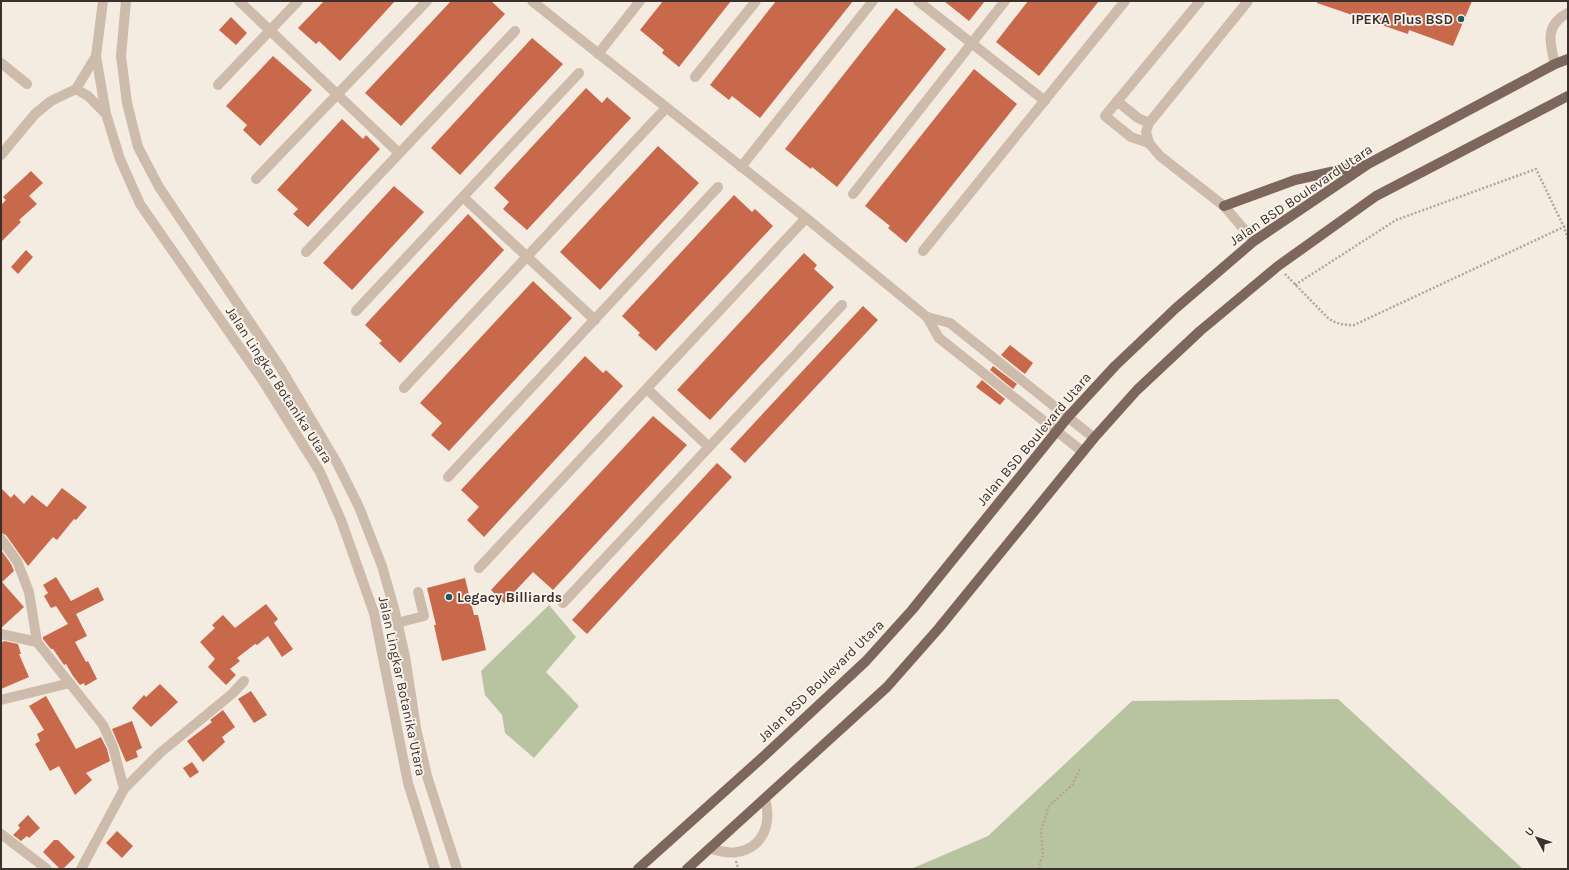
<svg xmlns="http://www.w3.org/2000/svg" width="1569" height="870" font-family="Karla,sans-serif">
  <rect width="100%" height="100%" fill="#f4ebe1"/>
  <g fill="#b8c4a0">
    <polygon points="549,605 576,637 546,672 579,706 534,758 505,733 502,715 485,695 481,671"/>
    <polygon points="1338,699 1523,869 911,869 988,836 1132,701"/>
  </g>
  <g fill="#c8694b">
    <polygon points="324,1 395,1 340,61 319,41 316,44 298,28"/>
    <polygon points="451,1 491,1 505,14 401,126 365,93"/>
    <polygon points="663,1 731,1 679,67 662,53 664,50 640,30"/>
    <polygon points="776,1 853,1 760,118 732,96 729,100 710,85"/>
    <polygon points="944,1 985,1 969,21"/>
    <polygon points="1028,1 1099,1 1039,76 996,42"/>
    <polygon points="1317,1 1472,1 1453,46 1409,30 1408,34 1317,3"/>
    <polygon points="896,8 946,49 837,187 812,167 811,169 785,149"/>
    <polygon points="231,17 247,33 236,45 219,30"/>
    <polygon points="532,38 563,64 460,175 431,148"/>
    <polygon points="273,56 312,90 260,146 243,130 247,125 226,106"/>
    <polygon points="974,69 1017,104 906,243 888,228 890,226 865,206"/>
    <polygon points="586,88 602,103 607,97 631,118 527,230 503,209 509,202 494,188"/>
    <polygon points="342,119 363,139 366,135 380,149 308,227 293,214 298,209 277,190"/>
    <polygon points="658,146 699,183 600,290 560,252"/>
    <polygon points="31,171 43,183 29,196 37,204 19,220 21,222 1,242 1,205 6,200 3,197"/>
    <polygon points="394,186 424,212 352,290 323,263"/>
    <polygon points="734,195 752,212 755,209 773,226 656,351 638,335 640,333 622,316"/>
    <polygon points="468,214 504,250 400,363 379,343 382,341 365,325"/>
    <polygon points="26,250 33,257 18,274 11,267"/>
    <polygon points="804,253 817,265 814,269 834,287 710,420 677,390"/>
    <polygon points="533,281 572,318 449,451 431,435 442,423 420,403"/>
    <polygon points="863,306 878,320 745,463 730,449"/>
    <polygon points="1010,345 1033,363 1025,374 1001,355"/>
    <polygon points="585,356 603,373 606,370 623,386 484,537 467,520 479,507 461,490"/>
    <polygon points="993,366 1017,384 1013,389 990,370"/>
    <polygon points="982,380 1005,399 1000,405 976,387"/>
    <polygon points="653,416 687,445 553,590 533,572 504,603 491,590"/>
    <polygon points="717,463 732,477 587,634 572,620"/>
    <polygon points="1,488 11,498 14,494 24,504 32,495 47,507 62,488 87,507 76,520 74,519 57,540 53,537 28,566 6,535 1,533"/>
    <polygon points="1,550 11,564 14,571 2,582 24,607 1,628"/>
    <polygon points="56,577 71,601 98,587 104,600 76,614 87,636 75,642 86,662 88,661 97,679 85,686 84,683 80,685 73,676 66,664 64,665 53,649 51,649 43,639 43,637 68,624 56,606 51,608 44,596 48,593 43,585"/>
    <polygon points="465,578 474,615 478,615 486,650 442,661 434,625 436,625 427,588"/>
    <polygon points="266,604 278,619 274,623 293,649 282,657 268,636 257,645 255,644 237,658 240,661 230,669 236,675 226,685 208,667 215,659 200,642 215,628 212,625 223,615 235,628"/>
    <polygon points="4,641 18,644 21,654 19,654 29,677 1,689 1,643"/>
    <polygon points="160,684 178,702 151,727 132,708 144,695 146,697"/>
    <polygon points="251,691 267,715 254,723 238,699"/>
    <polygon points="46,696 76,749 101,737 107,749 110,761 86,773 92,780 75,795 59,766 50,771 35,744 40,741 37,734 44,730 29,706"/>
    <polygon points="223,710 235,727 222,737 225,742 203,762 187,741 212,722 210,720"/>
    <polygon points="132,721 142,748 136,751 138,757 126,762 112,729"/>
    <polygon points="192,762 199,772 190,778 183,768"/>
    <polygon points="28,815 40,828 29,838 27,836 21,841 13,835 20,828 18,825"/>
    <polygon points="117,831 133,846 122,858 106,843"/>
    <polygon points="54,840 58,840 75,857 63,869 60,869 43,852"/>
  </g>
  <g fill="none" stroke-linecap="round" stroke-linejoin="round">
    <g stroke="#b9a596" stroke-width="2.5" stroke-dasharray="2 2" stroke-linecap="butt">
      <path d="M 1285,274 L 1328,318 C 1336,324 1344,325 1354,325 L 1568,225"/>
      <polyline points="1295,285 1396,220 1536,169 1564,227 1568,239"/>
      <polyline points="736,861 738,869"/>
      <polyline points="1038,869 1043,855 1041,830 1049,806 1072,785 1080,769"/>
    </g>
    <g stroke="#cdbbac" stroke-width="10">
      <polyline points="103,1 96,56 106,114 120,159 140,204 263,381 320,472 341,520 374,613 408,783 435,869"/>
      <polyline points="126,1 121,56 127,103 138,147 159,187 280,367 337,463 359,507 382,566 394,608 405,656 416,728 427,776 457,869"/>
      <polyline points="239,1 399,153"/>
      <polyline points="532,1 806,218 927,317 939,338 1083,452"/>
      <polyline points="918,1 1045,101"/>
      <polyline points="1248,1 1149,123 1146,132 1149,143 1160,156 1224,206 1254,241"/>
      <polyline points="598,54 640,1"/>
      <polyline points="1,63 27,84"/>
      <path d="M 1555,64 C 1550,44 1544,25 1568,13"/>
      <polyline points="695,77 756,1"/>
      <polyline points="218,85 298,1"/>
      <polyline points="76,89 88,96 106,114"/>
      <polyline points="1117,101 1138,118 1149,123"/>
      <polyline points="1149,143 1131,137 1105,116 1200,1"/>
      <polyline points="1,155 35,114 51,101 76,89 96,56"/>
      <polyline points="741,167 873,1"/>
      <polyline points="256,179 427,1"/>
      <polyline points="853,194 1005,1"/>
      <polyline points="463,197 595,320"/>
      <polyline points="923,251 1125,1"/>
      <polyline points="306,252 515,31"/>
      <polyline points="356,311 579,73"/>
      <polyline points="927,317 950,323 1094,438"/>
      <polyline points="404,388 666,108"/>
      <polyline points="647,389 709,447"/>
      <polyline points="282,410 299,399"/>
      <polyline points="448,477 718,187"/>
      <polyline points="1,539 17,561 29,592 37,642"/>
      <polyline points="479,568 806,218"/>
      <polyline points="563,603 842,305"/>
      <polyline points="397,623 424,616 418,592"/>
      <polyline points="1,634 37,642 103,725 113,747 124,789"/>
      <polyline points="1,700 70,683"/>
      <polyline points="1,834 47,869"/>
      <path d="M 710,848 C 747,863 776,838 765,799"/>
      <polyline points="81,869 124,789 160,753 233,693 244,681"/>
    </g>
    <g stroke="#7d675c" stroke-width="10">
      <polyline points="1224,206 1295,180 1362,165"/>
      <polyline points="638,869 764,756 866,661 912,610 1068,417 1115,366 1176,308 1254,241 1368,164 1555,64 1568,59"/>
      <polyline points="687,869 887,687 939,628 1094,438 1137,390 1200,331 1278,266 1376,196 1568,96"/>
    </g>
  </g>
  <g fill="#1f5a5e" stroke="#fbf5ee" stroke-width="1.5">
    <circle cx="1461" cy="19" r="4"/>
    <circle cx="449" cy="597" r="4"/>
  </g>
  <g text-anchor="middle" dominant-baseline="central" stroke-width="3.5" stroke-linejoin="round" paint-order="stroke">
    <g font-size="14" font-weight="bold" fill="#3b302b" stroke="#fbf5ee" text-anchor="end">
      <text x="1453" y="19">IPEKA Plus BSD</text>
      <text x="457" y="597" text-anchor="start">Legacy Billiards</text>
    </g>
    <g font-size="14" fill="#3b302b" stroke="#fbf5ee">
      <text transform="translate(1301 195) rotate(-34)">Jalan BSD Boulevard Utara</text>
      <text transform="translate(279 385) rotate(57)">Jalan Lingkar Botanika Utara</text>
      <text transform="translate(1034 439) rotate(-50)">Jalan BSD Boulevard Utara</text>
      <text transform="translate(821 681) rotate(-44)">Jalan BSD Boulevard Utara</text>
      <text transform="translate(402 686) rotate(78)">Jalan Lingkar Botanika Utara</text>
    </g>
  </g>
  <rect width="1569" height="870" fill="none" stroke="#3b302b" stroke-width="4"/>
  <g transform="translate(1537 838) rotate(310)" stroke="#fbf5ee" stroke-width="3" paint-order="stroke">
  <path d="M0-3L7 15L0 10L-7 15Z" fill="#3b302b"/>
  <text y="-6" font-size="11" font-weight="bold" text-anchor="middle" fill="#3b302b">U</text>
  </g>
</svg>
